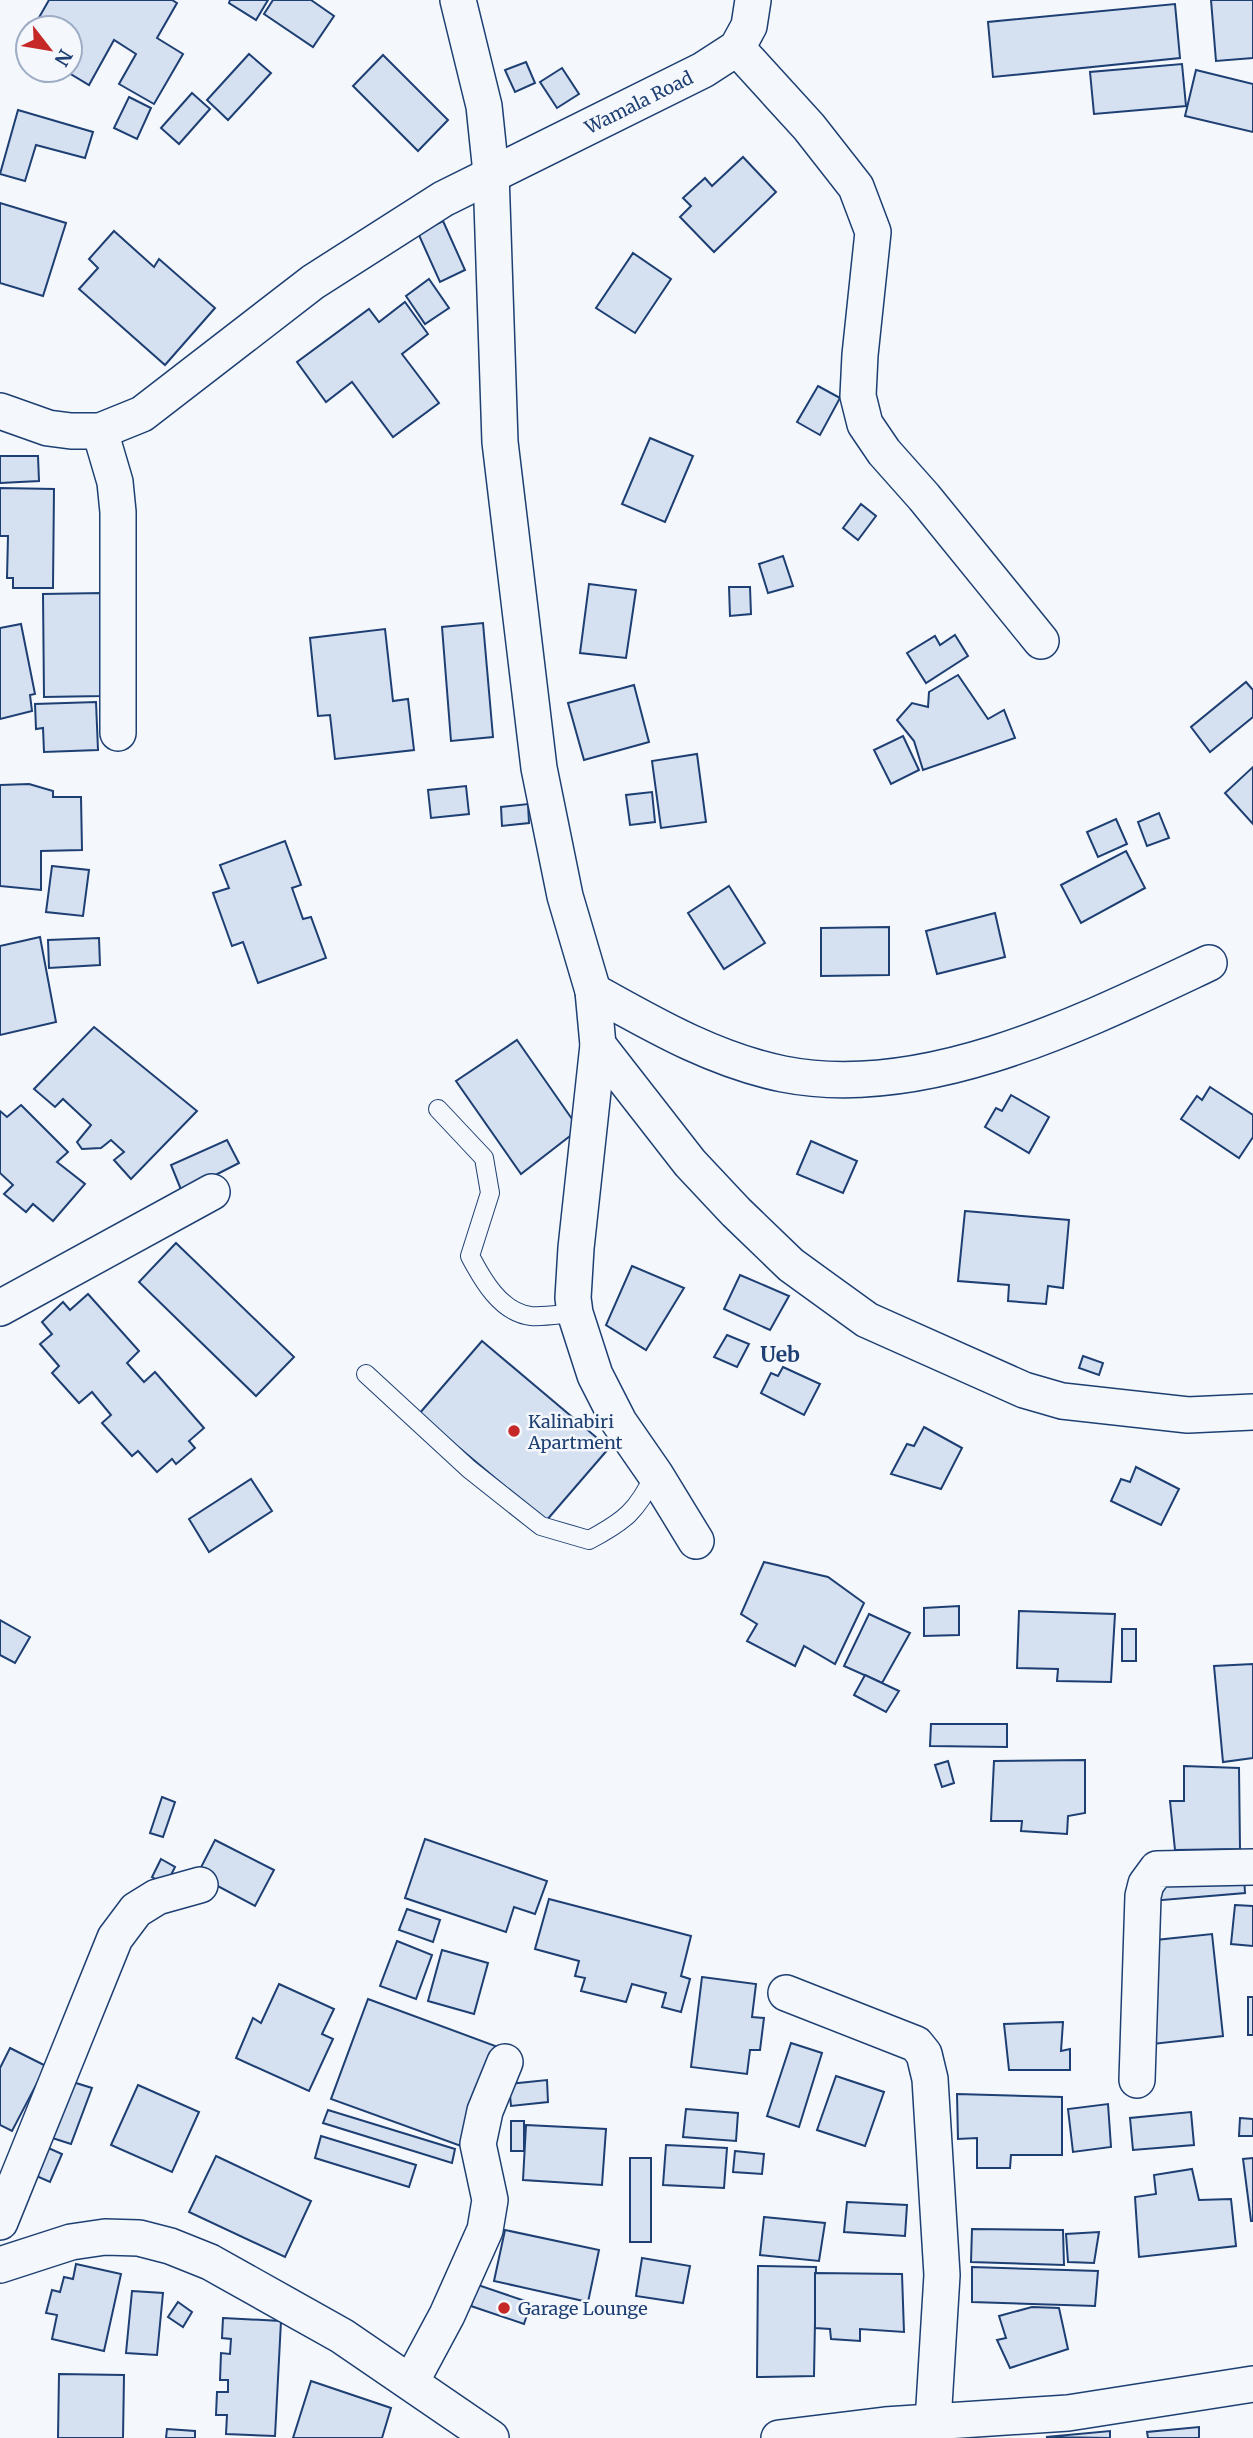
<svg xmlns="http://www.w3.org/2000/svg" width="1253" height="2438" font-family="Merriweather,serif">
  <rect width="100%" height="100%" fill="#f4f7fb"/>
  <g fill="#d5e0f0" stroke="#1d3f73" stroke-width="2">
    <polygon points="49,0 172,0 177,3 157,38 183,54 154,104 119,84 136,54 114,40 89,85 64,70 70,70 70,28 33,28"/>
    <polygon points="230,0 268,0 256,20 229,3"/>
    <polygon points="273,0 311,0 334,16 313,47 264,14"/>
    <polygon points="1211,0 1253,0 1253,58 1216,61"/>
    <polygon points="1175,4 1180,58 993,77 988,22"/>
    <polygon points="249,54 271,73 228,120 207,100"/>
    <polygon points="383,55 448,120 418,151 353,86"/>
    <polygon points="526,62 535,83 515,92 505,70"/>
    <polygon points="1182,64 1186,106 1094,114 1090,72"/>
    <polygon points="562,68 579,94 557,108 540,82"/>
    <polygon points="1196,70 1253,84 1253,132 1185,116"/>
    <polygon points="192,93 210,109 179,144 161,128"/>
    <polygon points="129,97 151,108 137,139 114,128"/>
    <polygon points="18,110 93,132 85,158 36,145 25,181 0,174"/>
    <polygon points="743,157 776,192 714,252 680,217 691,206 683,198 705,178 712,186"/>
    <polygon points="0,203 66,223 43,296 0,283"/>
    <polygon points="443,221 465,270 440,282 418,233"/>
    <polygon points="114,231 154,267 159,259 215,308 165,365 79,289 98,268 89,259"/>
    <polygon points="633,253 671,279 635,333 596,308"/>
    <polygon points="429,279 449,308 425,324 406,296"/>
    <polygon points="405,302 428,334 402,354 439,403 393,437 352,382 326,402 297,362 369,309 379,322"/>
    <polygon points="818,386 840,398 820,435 797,422"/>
    <polygon points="650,438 693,456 665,522 622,504"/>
    <polygon points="0,456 38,456 39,481 0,483"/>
    <polygon points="0,488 54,489 53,588 13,588 13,578 7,578 8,536 0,536"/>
    <polygon points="861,504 876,516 858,540 843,528"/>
    <polygon points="783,556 793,586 768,593 759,564"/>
    <polygon points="589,584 636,590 626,658 580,653"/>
    <polygon points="729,587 750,587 751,614 730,616"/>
    <polygon points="102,593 103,696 44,697 43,594"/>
    <polygon points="483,623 493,737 451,741 442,627"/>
    <polygon points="21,624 35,694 30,695 32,711 0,719 0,628"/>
    <polygon points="385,629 393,701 408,699 414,750 335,759 330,715 318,716 310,638"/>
    <polygon points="955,635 968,656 926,683 907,653 935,636 940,645"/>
    <polygon points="958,675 988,719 1004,710 1015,738 923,770 914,741 897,720 912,703 928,707 929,692"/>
    <polygon points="1246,682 1253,690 1253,717 1210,752 1191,727"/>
    <polygon points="634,685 649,742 584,760 568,703"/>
    <polygon points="96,702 98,750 44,752 43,728 36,729 35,704"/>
    <polygon points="903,736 919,770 891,784 874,750"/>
    <polygon points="697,754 706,822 661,828 652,761"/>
    <polygon points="1253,767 1253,824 1225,793"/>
    <polygon points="29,784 53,791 53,797 81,797 82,850 41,851 41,890 0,886 0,785"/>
    <polygon points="466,786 469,814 431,818 428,790"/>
    <polygon points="652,792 655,822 630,825 626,795"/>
    <polygon points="528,804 529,823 502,826 501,807"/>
    <polygon points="1159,813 1169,838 1147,846 1138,822"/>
    <polygon points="1116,819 1127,844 1098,857 1087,832"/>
    <polygon points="285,841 301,885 292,888 303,919 311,917 326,958 258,983 243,942 232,946 213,893 229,888 220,865"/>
    <polygon points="1126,851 1145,888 1081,923 1061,885"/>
    <polygon points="52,866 89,870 83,916 46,912"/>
    <polygon points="729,886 765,943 724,969 688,913"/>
    <polygon points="995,913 1005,957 937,974 926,931"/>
    <polygon points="889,927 889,975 821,976 821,928"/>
    <polygon points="40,937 56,1022 0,1035 0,946"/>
    <polygon points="99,938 100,965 49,968 48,940"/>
    <polygon points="94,1027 197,1111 131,1179 114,1160 124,1152 111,1140 101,1148 82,1149 77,1142 91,1125 63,1099 55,1107 34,1089"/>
    <polygon points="517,1040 579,1129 521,1174 456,1081"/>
    <polygon points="1210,1087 1253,1115 1253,1137 1239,1158 1181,1119 1197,1096 1202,1100"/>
    <polygon points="1011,1095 1049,1117 1029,1153 985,1127 996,1108 1002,1111"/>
    <polygon points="21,1105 68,1152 57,1162 85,1184 53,1221 33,1204 26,1212 4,1194 13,1185 0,1173 0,1111 7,1117"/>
    <polygon points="227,1140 239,1163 182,1192 171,1165"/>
    <polygon points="811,1141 857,1161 843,1193 797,1174"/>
    <polygon points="965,1211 1069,1220 1063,1288 1048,1286 1046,1304 1008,1301 1009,1285 958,1281"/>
    <polygon points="176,1243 294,1357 256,1396 139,1282"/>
    <polygon points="632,1266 684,1288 646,1350 606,1325"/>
    <polygon points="740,1275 789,1296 770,1330 724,1309"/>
    <polygon points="88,1294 139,1351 127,1363 144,1382 155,1372 204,1428 189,1441 195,1448 176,1464 172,1459 157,1472 138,1451 132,1456 102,1423 111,1415 92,1392 79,1403 52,1373 59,1366 40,1344 52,1334 42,1322 63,1302 70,1310"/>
    <polygon points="727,1335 749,1344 737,1367 714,1357"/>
    <polygon points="482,1341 609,1448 546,1521 419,1414"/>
    <polygon points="1083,1356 1103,1363 1099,1375 1079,1368"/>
    <polygon points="783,1367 820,1384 804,1415 761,1393 771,1373 778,1376"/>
    <polygon points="924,1427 962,1448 941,1489 891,1474 907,1444 914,1446"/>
    <polygon points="1136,1467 1179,1489 1161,1525 1111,1501 1121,1479 1130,1482"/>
    <polygon points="251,1479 272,1511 209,1552 189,1519"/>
    <polygon points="764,1562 828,1577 864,1603 835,1664 804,1646 795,1666 747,1641 757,1624 741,1614"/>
    <polygon points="959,1606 959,1635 924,1636 924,1608"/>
    <polygon points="1019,1611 1115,1614 1111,1682 1057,1681 1058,1669 1017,1668"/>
    <polygon points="869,1614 910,1633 882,1683 844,1666"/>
    <polygon points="0,1620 30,1637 15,1663 0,1655"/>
    <rect x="1122" y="1629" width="14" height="32"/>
    <polygon points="1253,1664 1253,1758 1223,1762 1214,1666"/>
    <polygon points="865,1675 899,1691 886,1712 854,1695"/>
    <polygon points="931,1724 1007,1724 1007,1747 930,1746"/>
    <polygon points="1085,1760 1085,1813 1068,1816 1067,1834 1021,1831 1022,1821 991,1821 994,1761"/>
    <polygon points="948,1761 954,1783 942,1787 935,1765"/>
    <polygon points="1184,1766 1239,1768 1240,1849 1175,1850 1170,1801 1184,1801"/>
    <polygon points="162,1797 175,1802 163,1837 150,1833"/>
    <polygon points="425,1839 547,1881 535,1914 514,1907 506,1932 405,1898"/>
    <polygon points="215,1840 274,1870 255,1906 197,1875"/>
    <polygon points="161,1859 175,1867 166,1885 152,1877"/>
    <polygon points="1244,1875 1245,1893 1151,1901 1150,1883"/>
    <polygon points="549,1899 691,1936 681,1976 690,1979 681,2012 662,2007 666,1993 632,1984 626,2002 581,1991 585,1978 575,1976 579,1961 535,1949"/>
    <polygon points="1235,1905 1253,1906 1253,1946 1231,1944"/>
    <polygon points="407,1909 440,1920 433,1942 399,1930"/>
    <polygon points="1212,1934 1223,2036 1144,2045 1146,1941"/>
    <polygon points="397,1941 432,1955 416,1999 380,1986"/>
    <polygon points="442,1950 488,1963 474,2014 428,2001"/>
    <polygon points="702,1977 756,1984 752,2017 764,2018 760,2050 750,2050 747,2074 691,2067"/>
    <polygon points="279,1984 334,2009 322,2034 333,2039 309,2091 236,2058 253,2018 261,2023"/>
    <rect x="1248" y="1997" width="5" height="38"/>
    <polygon points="368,1999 498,2047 461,2146 331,2099"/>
    <polygon points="1063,2022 1061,2051 1070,2049 1070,2070 1009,2070 1004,2024"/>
    <polygon points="791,2043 822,2053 799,2127 767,2116"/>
    <polygon points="10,2048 46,2066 12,2131 0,2125 0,2068"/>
    <polygon points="836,2076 884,2092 865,2146 817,2130"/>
    <polygon points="63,2079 92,2088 71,2144 43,2135"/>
    <polygon points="547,2080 548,2102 511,2106 509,2084"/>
    <polygon points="138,2085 199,2112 172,2172 111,2145"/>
    <polygon points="957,2094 1062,2097 1062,2155 1011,2155 1010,2168 977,2168 977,2138 958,2139"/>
    <polygon points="1108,2104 1111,2147 1073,2152 1068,2109"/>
    <polygon points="686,2109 738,2113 736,2141 683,2137"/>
    <polygon points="328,2110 455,2149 452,2163 323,2123"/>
    <polygon points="1191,2112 1194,2145 1133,2150 1130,2118"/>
    <polygon points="1240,2118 1253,2119 1253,2136 1239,2136"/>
    <rect x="511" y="2121" width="13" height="30"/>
    <polygon points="526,2125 606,2129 602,2185 523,2180"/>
    <polygon points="321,2136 416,2165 409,2187 315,2158"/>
    <polygon points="37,2143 62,2154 50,2182 25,2171"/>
    <polygon points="666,2145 727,2148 724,2188 663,2185"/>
    <polygon points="735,2151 764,2154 762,2174 733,2172"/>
    <polygon points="216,2156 311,2201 285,2257 189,2212"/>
    <rect x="630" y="2158" width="21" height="84"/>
    <polygon points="1253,2158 1253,2221 1251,2221 1243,2159"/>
    <polygon points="1192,2169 1199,2200 1231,2199 1236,2246 1139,2257 1135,2197 1156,2194 1154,2175"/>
    <polygon points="847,2202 907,2205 905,2236 844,2232"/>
    <polygon points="764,2217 825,2223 819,2261 760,2255"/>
    <polygon points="972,2229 1063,2230 1064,2265 971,2262"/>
    <polygon points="505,2230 599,2250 588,2302 494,2281"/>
    <polygon points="1099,2232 1094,2263 1068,2262 1066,2234"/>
    <polygon points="642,2258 690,2266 683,2303 636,2296"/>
    <polygon points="76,2264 121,2274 104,2351 52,2339 57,2315 46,2313 52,2290 60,2292 64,2277 73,2279"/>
    <polygon points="758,2266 816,2267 814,2376 757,2377"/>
    <polygon points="972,2267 1098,2271 1095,2306 972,2302"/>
    <polygon points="815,2273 902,2274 904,2332 860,2329 860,2341 831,2339 830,2329 815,2328"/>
    <polygon points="478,2285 531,2303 524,2324 471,2306"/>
    <polygon points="132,2291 163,2293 157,2355 126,2353"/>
    <polygon points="178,2302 192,2312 183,2327 168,2317"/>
    <polygon points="1032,2307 1059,2308 1068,2349 1010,2368 997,2340 1006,2338 999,2316"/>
    <polygon points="223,2318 281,2321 275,2436 226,2434 227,2415 216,2415 217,2392 228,2392 228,2380 220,2380 221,2353 230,2354 231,2339 222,2338"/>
    <polygon points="59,2374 124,2375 123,2438 58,2438"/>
    <polygon points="311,2381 391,2408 382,2438 293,2438"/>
    <polygon points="1199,2427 1199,2438 1148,2438 1147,2432"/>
    <polygon points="167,2429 195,2431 195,2438 166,2438"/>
    <polygon points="1110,2431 1110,2438 1046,2437"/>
  </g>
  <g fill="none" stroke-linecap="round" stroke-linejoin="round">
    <g stroke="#1d3f73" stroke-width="20">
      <g id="service">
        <path d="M 438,1109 L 484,1158 L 490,1193 L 470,1256 C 482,1279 501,1313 531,1316 C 545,1317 561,1314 575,1313"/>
        <path d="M 366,1374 L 469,1469 L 541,1526 L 589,1540 C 625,1521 637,1511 655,1474"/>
      </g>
    </g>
    <g stroke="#1d3f73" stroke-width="38">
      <g id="minor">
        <polyline points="458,0 484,106 491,173 500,442 539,768 565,896 593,991 598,1045 576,1248 573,1298 575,1313 595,1375 619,1422 655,1474 696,1541"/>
        <polyline points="737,48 809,127 856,187 873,232 860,355 858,396 865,424 884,452 924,497 1041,641"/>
        <path id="s1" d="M 0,411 L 48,428 L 71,431 L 100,431 L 142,414 L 313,282 L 443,199 L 703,70 L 737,48 L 749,26 L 753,0"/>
        <polyline points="100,431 115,482 118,512 118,733"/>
        <path d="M 593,991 C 654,1025 714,1060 783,1074 C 925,1102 1084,1022 1209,963"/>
        <polyline points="598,1045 690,1163 736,1212 791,1265 867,1320 1024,1390 1062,1401 1188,1415 1253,1412"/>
        <polyline points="0,1308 212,1192"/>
        <polyline points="786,1993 916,2044 924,2054 930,2079 942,2275 933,2422"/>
        <polyline points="1137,2080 1143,1896 1146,1884 1157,1869 1253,1867"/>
        <polyline points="0,2222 115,1938 136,1910 157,1897 200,1885"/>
        <polyline points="0,2265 71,2242 105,2237 139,2238 170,2246 210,2262 342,2336 491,2438"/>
        <polyline points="411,2382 447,2315 485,2230 490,2200 478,2144 485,2111 505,2062"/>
        <polyline points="779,2438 885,2425 1068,2413 1253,2384"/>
      </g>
    </g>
    <use href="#service" stroke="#f4f7fb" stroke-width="18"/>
    <use href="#minor" stroke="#f4f7fb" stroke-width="35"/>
  </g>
  <g fill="#c62828" stroke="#f4f7fb" stroke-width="2.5">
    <circle cx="514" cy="1431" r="7"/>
    <circle cx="504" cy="2308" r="7"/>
  </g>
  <g text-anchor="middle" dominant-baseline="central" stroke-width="5" stroke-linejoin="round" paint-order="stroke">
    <g font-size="18" fill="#1d3f73" stroke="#f4f7fb">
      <text stroke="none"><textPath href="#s1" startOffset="737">Wamala Road</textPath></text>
    </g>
    <g font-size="18" fill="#1d3f73" stroke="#f4f7fb" text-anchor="start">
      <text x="528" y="1421">Kalinabiri<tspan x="528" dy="21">Apartment</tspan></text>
      <text x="518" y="2308">Garage Lounge</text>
    </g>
    <g font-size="21" font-weight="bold" fill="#1d3f73" stroke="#f4f7fb">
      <text x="780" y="1354">Ueb</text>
    </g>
  </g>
  <g transform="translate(49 49) rotate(121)"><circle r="33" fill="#f4f7fb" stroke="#9eadc5" stroke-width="2"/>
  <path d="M0-5L12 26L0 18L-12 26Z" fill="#c62828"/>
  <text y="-10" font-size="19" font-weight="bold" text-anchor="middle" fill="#1d3f73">N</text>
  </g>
</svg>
